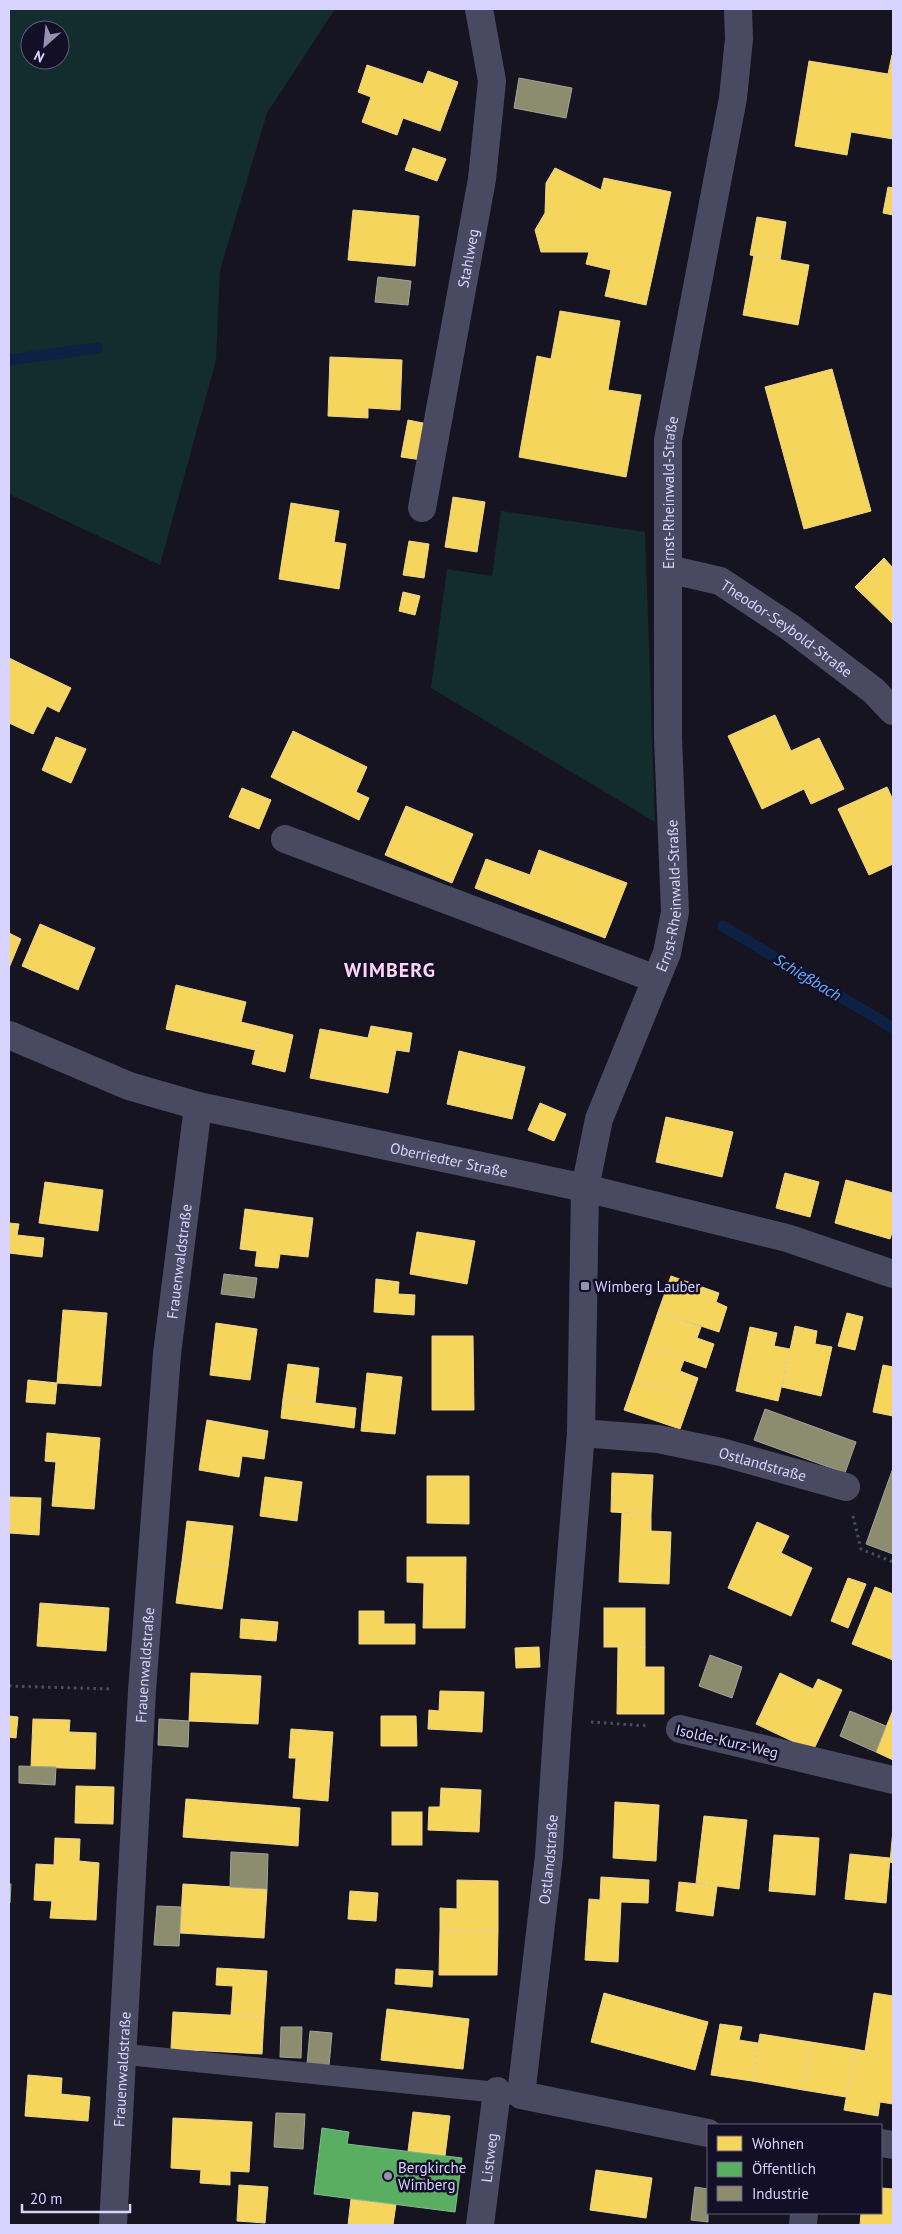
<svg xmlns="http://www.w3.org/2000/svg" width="902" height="2234" font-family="'PT Sans',sans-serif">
  <rect width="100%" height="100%" fill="#161421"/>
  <g fill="#132c2d" fill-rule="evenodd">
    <path d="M 9,9 L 335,9 L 267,113 L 220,270 L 216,360 L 160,565 L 9,494 ZM 30,30 L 60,30 L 60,60 L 30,60 Z"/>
    <polygon points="501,511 645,532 655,822 431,688 447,569 492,576"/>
  </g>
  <g fill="#f6d55c" stroke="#edd58d">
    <polygon points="892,55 893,55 893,139 851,132 847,155 795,146 809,61 888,74"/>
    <polygon points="367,65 423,84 428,71 458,82 440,131 403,118 397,135 362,122 371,97 358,92"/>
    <polygon points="413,148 446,159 437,181 405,170"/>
    <polygon points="555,168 601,190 604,178 671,192 646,305 605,296 611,270 586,264 589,252 541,252 535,230 545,213 546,183"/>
    <polygon points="888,187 893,188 893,215 883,213"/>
    <polygon points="353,210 419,216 415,266 348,260"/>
    <polygon points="757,217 786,222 780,260 750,255"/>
    <polygon points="754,255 809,265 798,325 743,315"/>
    <polygon points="560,311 620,321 608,390 641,395 626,477 519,457 537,356 551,359"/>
    <polygon points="330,357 402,360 400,410 368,408 368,418 328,416"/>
    <polygon points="832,369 871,511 804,529 765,387"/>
    <polygon points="408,420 428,424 422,460 401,457"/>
    <polygon points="453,497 485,502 477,552 445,547"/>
    <polygon points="291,503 339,511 334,542 346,544 339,589 279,579"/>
    <polygon points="409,541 429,544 424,578 403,575"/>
    <polygon points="884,558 893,568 893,624 855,587"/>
    <polygon points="403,592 420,596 415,615 399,611"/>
    <polygon points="9,658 71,688 59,712 47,706 33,734 9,723"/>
    <polygon points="775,715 791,751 819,738 844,789 811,804 804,789 762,809 728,736"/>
    <polygon points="293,731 367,767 356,792 369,798 359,820 271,777"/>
    <polygon points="56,737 86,749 71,783 42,770"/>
    <polygon points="887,787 893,800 893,864 869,875 838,809"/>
    <polygon points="242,788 271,800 259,829 229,817"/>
    <polygon points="406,806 473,834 452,883 385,855"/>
    <polygon points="539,850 627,883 605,938 475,888 486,859 530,875"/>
    <polygon points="40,924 95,948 78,990 22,966"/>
    <polygon points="9,933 21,939 9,968"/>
    <polygon points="176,985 246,1002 241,1022 261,1027 255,1050 166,1029"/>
    <polygon points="371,1026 412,1033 409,1052 396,1050 388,1093 310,1078 320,1029 368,1038"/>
    <polygon points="261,1027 293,1035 285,1072 252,1064"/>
    <polygon points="459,1051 525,1067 512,1119 447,1104"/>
    <polygon points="540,1103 566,1114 554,1141 528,1130"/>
    <polygon points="666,1117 733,1132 722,1177 656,1162"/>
    <polygon points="785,1173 819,1182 810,1217 776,1208"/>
    <polygon points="846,1180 893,1193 893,1229 890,1239 835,1223"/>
    <polygon points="45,1182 103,1190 98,1231 39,1223"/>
    <polygon points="245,1209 313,1218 308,1257 280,1254 278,1268 255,1266 257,1251 240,1249"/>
    <polygon points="9,1223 19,1224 17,1235 44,1238 42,1257 9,1253"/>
    <polygon points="417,1232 475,1241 467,1284 410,1274"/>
    <polygon points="671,1276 719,1293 716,1302 727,1307 719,1332 658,1312"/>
    <polygon points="376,1279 399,1282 398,1294 415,1295 414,1315 374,1312"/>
    <polygon points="63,1310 107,1313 101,1386 57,1383"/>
    <polygon points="658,1312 701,1327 697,1338 714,1344 706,1368 646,1347"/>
    <polygon points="847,1313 863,1317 855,1350 838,1346"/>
    <polygon points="216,1323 257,1329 250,1380 210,1375"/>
    <polygon points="795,1326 817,1331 815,1344 832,1347 821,1396 782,1387"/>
    <polygon points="750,1327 777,1333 774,1346 790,1349 778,1401 736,1391"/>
    <polygon points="432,1336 473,1336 474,1410 432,1410"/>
    <polygon points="646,1347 684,1360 680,1371 698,1378 691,1398 635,1379"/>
    <polygon points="288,1364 319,1368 315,1403 283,1399"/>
    <polygon points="883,1365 893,1367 893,1416 873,1412"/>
    <polygon points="367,1373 402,1377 395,1434 361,1431"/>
    <polygon points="635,1379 691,1398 680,1429 624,1410"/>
    <polygon points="28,1380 57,1383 55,1404 26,1402"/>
    <polygon points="283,1399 356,1408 354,1428 281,1418"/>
    <polygon points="207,1420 268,1431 264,1459 242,1456 239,1477 199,1470"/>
    <polygon points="47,1433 100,1438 94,1509 52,1506 56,1462 45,1461"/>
    <polygon points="612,1473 653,1475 651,1514 611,1512"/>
    <polygon points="427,1476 469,1476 469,1524 427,1523"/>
    <polygon points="265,1477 302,1482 297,1521 260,1516"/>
    <polygon points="9,1497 41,1498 39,1535 9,1533"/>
    <polygon points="622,1513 651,1514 651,1531 671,1532 669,1584 619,1582"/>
    <polygon points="187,1521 233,1526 228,1567 182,1561"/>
    <polygon points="757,1522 789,1536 781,1553 812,1568 791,1616 728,1588"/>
    <polygon points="407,1557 466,1557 465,1628 423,1628 424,1583 407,1582"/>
    <polygon points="182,1561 228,1567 222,1609 176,1603"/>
    <polygon points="848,1578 866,1584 848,1628 831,1621"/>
    <polygon points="875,1587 893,1594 893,1660 852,1644"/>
    <polygon points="40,1603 109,1608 106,1651 37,1646"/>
    <rect x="604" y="1608" width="41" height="39"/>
    <polygon points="359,1611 384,1611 384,1624 415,1624 415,1644 359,1644"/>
    <polygon points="241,1619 278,1622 276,1641 240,1638"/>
    <polygon points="618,1646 645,1647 645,1667 664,1667 664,1714 617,1714"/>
    <polygon points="539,1647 540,1667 516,1668 515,1648"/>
    <polygon points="191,1673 261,1676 258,1724 189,1721"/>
    <polygon points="780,1673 813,1689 818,1679 842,1690 813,1751 756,1724"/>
    <polygon points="440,1691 484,1692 482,1732 428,1729 429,1710 439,1711"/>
    <polygon points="893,1710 893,1760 876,1752"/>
    <polygon points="9,1716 18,1717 16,1738 9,1737"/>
    <polygon points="381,1716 416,1716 417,1746 381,1746"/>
    <polygon points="33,1719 70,1720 69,1732 96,1733 95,1769 31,1767"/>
    <polygon points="291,1729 333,1732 328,1801 293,1798 296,1758 289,1758"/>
    <polygon points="76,1786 114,1787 113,1824 75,1823"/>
    <polygon points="441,1788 481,1790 479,1832 428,1830 429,1807 440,1807"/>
    <polygon points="186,1799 300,1808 298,1846 183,1837"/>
    <polygon points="615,1802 659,1805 656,1861 613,1858"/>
    <rect x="392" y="1812" width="30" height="33"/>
    <polygon points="704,1816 747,1820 739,1889 696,1883"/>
    <polygon points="893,1830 893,1863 890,1862"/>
    <polygon points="774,1835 819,1838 815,1895 769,1891"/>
    <polygon points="55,1838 80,1839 79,1861 99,1863 96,1920 50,1918 52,1901 34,1900 36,1864 54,1865"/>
    <polygon points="850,1854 890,1858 886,1903 845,1899"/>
    <polygon points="601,1877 649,1880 648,1903 621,1902 618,1962 585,1960 589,1899 600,1900"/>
    <polygon points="457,1880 498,1881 498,1931 440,1930 440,1908 457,1909"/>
    <polygon points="679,1882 717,1886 713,1916 676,1911"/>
    <polygon points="183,1884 267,1889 264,1938 180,1933"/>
    <polygon points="350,1891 378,1893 376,1921 348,1919"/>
    <polygon points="440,1930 498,1931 497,1975 439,1975"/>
    <polygon points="217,1968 267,1971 264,2017 231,2015 233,1986 216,1985"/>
    <polygon points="396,1969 433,1971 432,1987 395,1984"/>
    <polygon points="604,1993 708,2022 695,2070 591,2042"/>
    <polygon points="874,1993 893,1996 893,2104 880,2102 878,2116 844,2110 855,2049 865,2051"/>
    <polygon points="387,2009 469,2019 463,2069 381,2060"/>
    <polygon points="173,2012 264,2017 262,2054 171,2049"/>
    <polygon points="720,2024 742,2027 739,2040 758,2043 752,2081 711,2075"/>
    <polygon points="760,2034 811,2042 803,2090 752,2081"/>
    <polygon points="811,2042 855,2049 846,2097 803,2090"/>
    <polygon points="28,2075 62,2078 61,2094 90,2097 88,2121 25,2116"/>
    <polygon points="413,2112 450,2116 445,2156 408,2151"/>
    <polygon points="173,2118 252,2122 249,2172 230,2171 230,2185 200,2183 201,2170 171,2168"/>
    <polygon points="596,2170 652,2178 646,2218 590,2210"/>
    <polygon points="239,2185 268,2187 265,2223 237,2221"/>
    <polygon points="881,2188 893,2189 893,2225 860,2225 861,2213 881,2213"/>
    <polygon points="351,2199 396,2204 393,2225 348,2225"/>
  </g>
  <g fill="#5aae61" stroke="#80b990">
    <polygon points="9,1884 11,1884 10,1903 9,1903"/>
    <polygon points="322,2128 349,2132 347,2144 462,2158 455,2212 314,2194"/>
  </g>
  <g fill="#8c8c6e" stroke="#a3a29a">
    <polygon points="519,78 572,88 566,118 514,108"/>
    <polygon points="378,277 411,281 408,305 375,302"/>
    <polygon points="224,1274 257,1278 254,1298 221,1294"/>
    <polygon points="765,1409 856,1442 845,1473 754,1440"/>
    <polygon points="893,1468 893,1554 866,1544"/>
    <polygon points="710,1655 742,1667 732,1698 699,1686"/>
    <polygon points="850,1711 886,1726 876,1752 840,1736"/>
    <polygon points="159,1719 189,1721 188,1747 158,1745"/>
    <polygon points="19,1766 56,1767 55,1785 19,1783"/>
    <polygon points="231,1852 268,1854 267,1889 230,1887"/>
    <polygon points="157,1906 181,1907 179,1946 154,1945"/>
    <polygon points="281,2027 302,2027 301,2058 280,2057"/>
    <polygon points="310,2031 332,2033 329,2066 307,2064"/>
    <polygon points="276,2113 305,2114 303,2149 274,2147"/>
    <polygon points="695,2187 708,2189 708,2222 691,2220"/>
  </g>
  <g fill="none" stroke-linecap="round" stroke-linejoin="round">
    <g stroke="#0d2144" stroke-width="11">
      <polyline points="9,360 97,348"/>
      <polyline points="723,926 893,1028"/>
    </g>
    <g stroke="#44505f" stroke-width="3" stroke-dasharray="2.5 4" stroke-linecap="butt">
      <polyline points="853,1516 861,1549 893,1562"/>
      <polyline points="9,1686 111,1689"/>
      <polyline points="591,1722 649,1726"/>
    </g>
    <polyline stroke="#4a4962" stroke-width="21" points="122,2054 512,2094"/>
    <g stroke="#4a4962" stroke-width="28">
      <path id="s1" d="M 422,508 L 482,179 L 492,81 L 479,9"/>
      <path id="s2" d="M 668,569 L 720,581 L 791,628 L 874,691 L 893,711"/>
      <polyline points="285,839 656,979"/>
      <path id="s3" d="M 9,1035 L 129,1086 L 198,1106 L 585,1188 L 787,1238 L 893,1274"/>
      <path id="s4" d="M 581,1433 L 658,1439 L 721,1452 L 846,1487"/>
      <polyline points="680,1729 893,1780"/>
      <path id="s5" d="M 708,2133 L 521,2095 L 549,1856 L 558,1719 L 581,1433 L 585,1188 L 599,1119 L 667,953 L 675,912 L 668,738 L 668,440 L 733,98 L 739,39 L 738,9"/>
      <polyline points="881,2143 893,2145"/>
      <path id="s6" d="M 113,2225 L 142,1691 L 167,1354 L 198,1106"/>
      <path id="s7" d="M 480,2225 L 497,2091"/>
      <polyline points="803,2225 804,2213"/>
    </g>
  </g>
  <g fill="#9591b1" stroke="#130f26" stroke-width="2">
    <rect x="580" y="1281" width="10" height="10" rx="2.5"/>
    <circle cx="388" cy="2176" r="5"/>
  </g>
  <g text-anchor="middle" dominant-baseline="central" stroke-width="5" stroke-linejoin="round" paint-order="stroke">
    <g font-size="15" fill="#d9d4ff" stroke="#130f26">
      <text stroke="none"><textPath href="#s1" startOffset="254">Stahlweg</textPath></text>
      <text stroke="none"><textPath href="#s5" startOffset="1812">Ernst-Rheinwald-Straße</textPath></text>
      <text stroke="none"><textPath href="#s2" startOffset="135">Theodor-Seybold-Straße</textPath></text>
      <text stroke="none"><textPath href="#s5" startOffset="1408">Ernst-Rheinwald-Straße</textPath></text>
      <text stroke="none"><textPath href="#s3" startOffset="459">Oberriedter Straße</textPath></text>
      <text stroke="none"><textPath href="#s6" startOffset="966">Frauenwaldstraße</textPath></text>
      <text stroke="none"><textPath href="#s4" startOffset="185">Ostlandstraße</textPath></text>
      <text stroke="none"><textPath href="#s6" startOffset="561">Frauenwaldstraße</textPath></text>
      <text transform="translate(727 1741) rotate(13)">Isolde-Kurz-Weg</text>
      <text stroke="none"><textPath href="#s5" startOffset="428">Ostlandstraße</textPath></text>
      <text stroke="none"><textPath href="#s6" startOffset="156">Frauenwaldstraße</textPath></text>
      <text stroke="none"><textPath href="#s7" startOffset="68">Listweg</textPath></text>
    </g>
    <g font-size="15" fill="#d9d4ff" stroke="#130f26" text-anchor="start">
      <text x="595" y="1286">Wimberg Lauber</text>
      <text x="398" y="2167">Bergkirche<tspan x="398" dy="17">Wimberg</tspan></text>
    </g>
    <g font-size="16" font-style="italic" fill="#62b6ff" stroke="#130f26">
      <text transform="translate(808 977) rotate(31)">Schießbach</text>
    </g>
    <g font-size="20" font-weight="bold" letter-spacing="1" fill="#ffd6f0" stroke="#130f26">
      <text x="390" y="970">WIMBERG</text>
    </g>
  </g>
  <rect width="902" height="2234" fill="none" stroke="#d9d4ff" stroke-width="20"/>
  <rect x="707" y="2124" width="175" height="90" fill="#130f26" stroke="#625e7d"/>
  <rect x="717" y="2136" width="25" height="15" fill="#f6d55c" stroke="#625e7d"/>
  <text x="752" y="2149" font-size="15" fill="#d9d4ff">Wohnen</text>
  <rect x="717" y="2162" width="25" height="15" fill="#5aae61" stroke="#625e7d"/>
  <text x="752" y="2174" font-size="15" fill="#d9d4ff">Öffentlich</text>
  <rect x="717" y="2186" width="25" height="15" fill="#8c8c6e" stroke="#625e7d"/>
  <text x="752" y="2199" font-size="15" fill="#d9d4ff">Industrie</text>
  <g transform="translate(45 45) rotate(207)"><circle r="24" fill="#130f26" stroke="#625e7d"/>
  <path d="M0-4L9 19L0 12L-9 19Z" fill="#9591b1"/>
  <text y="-8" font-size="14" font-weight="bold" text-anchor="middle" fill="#d9d4ff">N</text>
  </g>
  <path d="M22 2204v8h108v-8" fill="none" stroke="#d9d4ff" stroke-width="2.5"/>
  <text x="30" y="2204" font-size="15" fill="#d9d4ff" stroke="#130f26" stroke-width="4" paint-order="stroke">20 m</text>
</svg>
